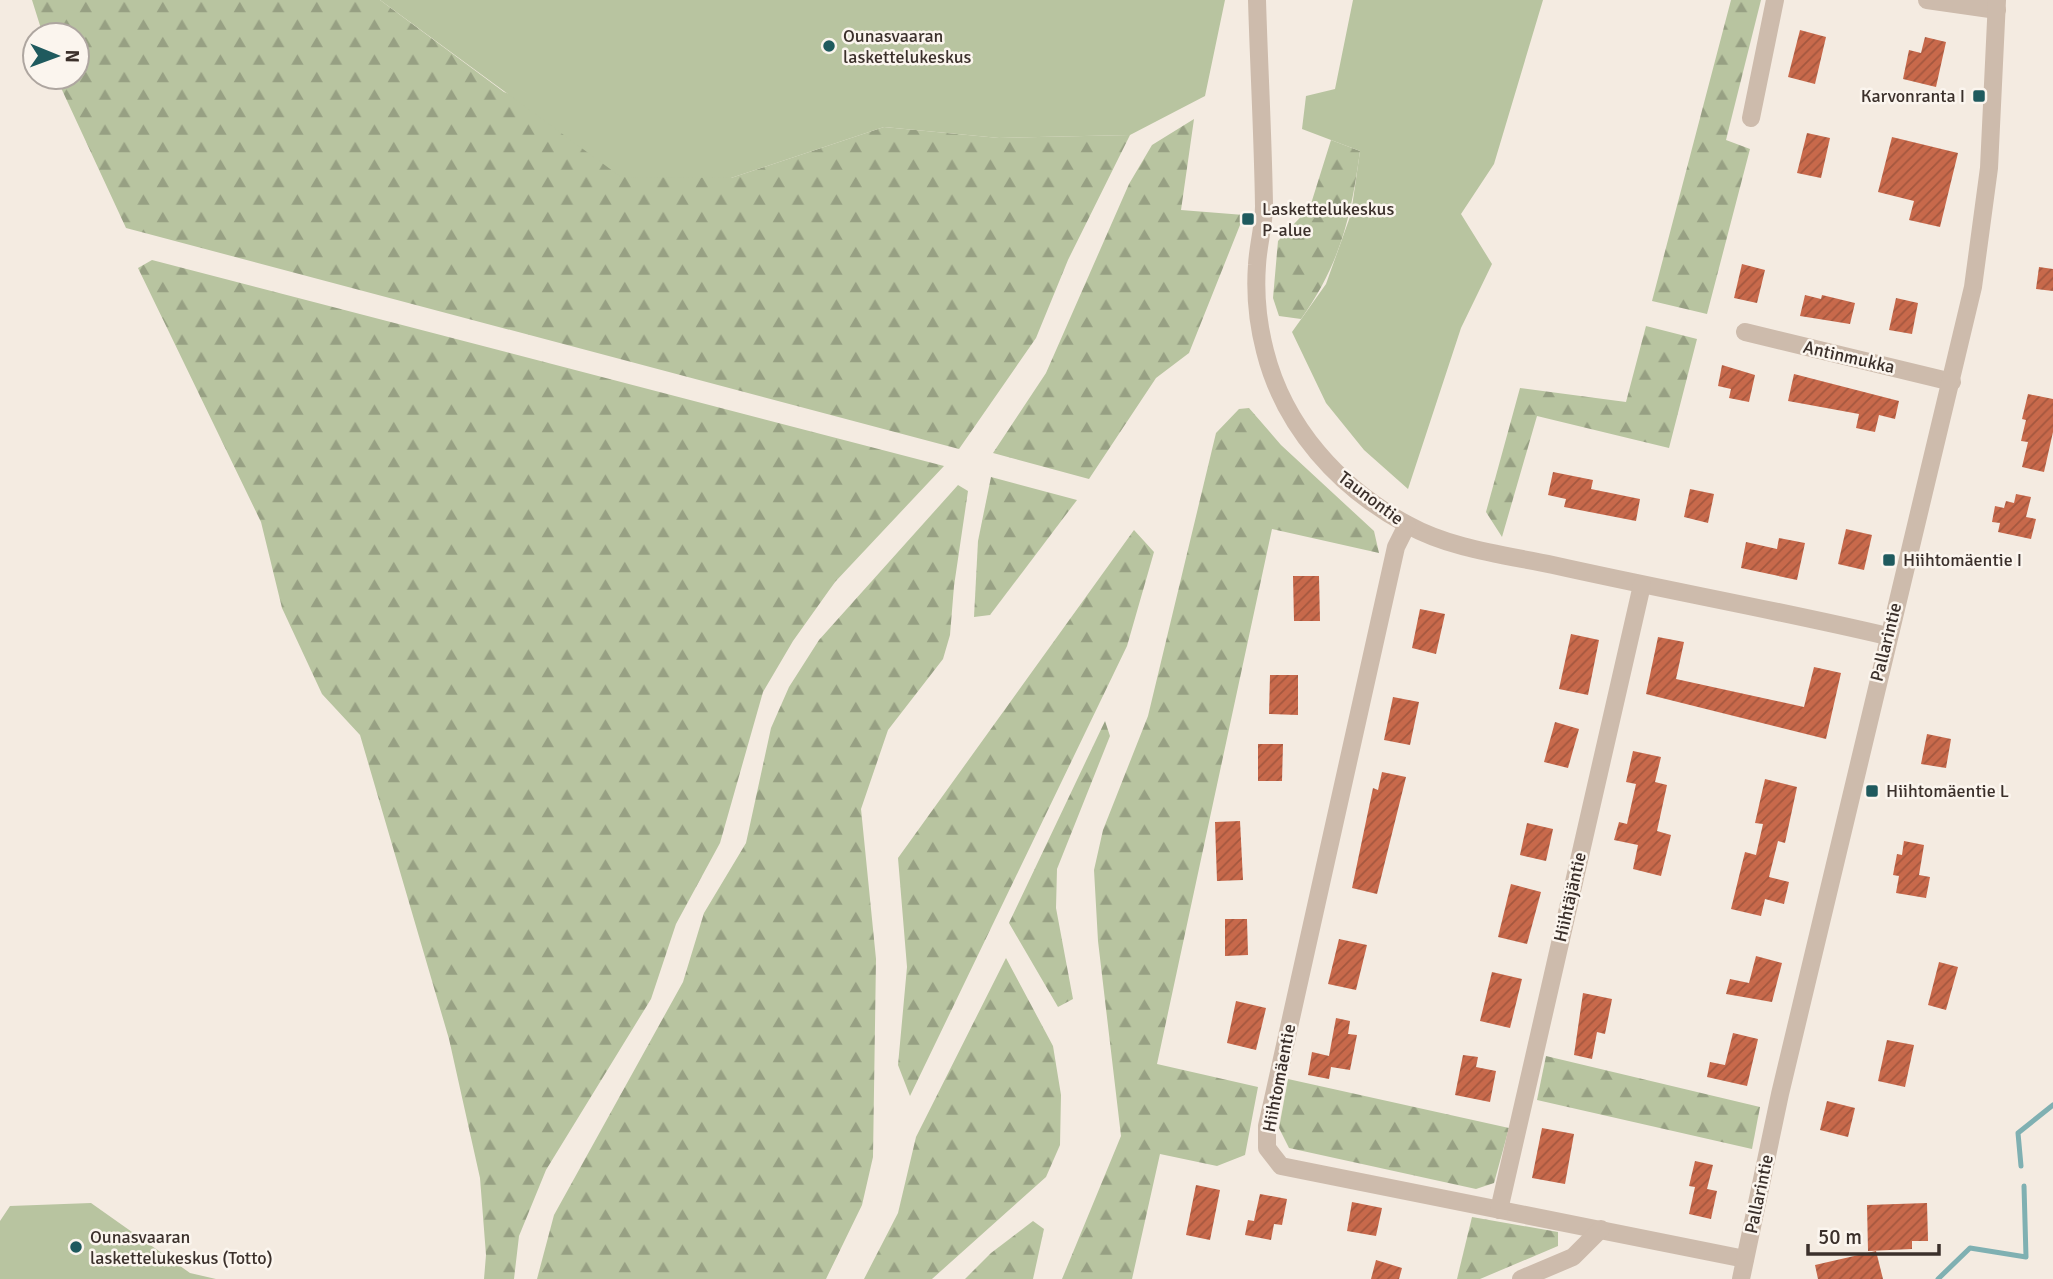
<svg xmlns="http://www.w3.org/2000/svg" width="2053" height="1279" font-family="Signika,sans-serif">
  <defs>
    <pattern id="forest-firs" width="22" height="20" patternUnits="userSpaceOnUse" patternTransform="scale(1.75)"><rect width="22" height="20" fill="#b8c4a0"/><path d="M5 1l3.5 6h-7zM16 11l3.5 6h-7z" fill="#97a083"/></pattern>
    <pattern id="building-hatch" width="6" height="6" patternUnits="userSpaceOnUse" patternTransform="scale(1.75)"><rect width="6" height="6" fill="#c8694b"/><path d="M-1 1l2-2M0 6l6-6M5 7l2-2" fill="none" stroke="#a4573f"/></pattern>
  </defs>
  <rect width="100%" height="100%" fill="#f4ebe1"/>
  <g fill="url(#forest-firs)">
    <polygon points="32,0 380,0 504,92 731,178 884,127 999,138 1130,135 1068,260 1036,338 959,449 126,228 56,77 77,77 77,35 43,35"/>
    <polygon points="1731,0 1761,0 1726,140 1750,149 1707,314 1652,301"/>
    <polygon points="1194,119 1181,210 1244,215 1189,353 1156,378 1089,479 993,453 1046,373 1129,184 1152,145"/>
    <path d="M 1331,140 L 1360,151 C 1351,218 1340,264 1301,319 L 1279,316 L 1273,298 L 1278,241 L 1310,207 Z"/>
    <polygon points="152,260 944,466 835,582 793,641 763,692 720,843 676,924 651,999 546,1170 519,1236 514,1279 484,1279 486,1255 480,1178 449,1039 360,735 322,694 282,608 261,522 138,268"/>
    <polygon points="1646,326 1697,339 1669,448 1537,416 1502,537 1486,512 1520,388 1626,402"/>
    <polygon points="1249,408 1281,445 1374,531 1379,553 1272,529 1157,1064 1258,1087 1245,1155 1217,1166 1160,1154 1132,1279 1062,1279 1121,1136 1098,941 1094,870 1103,830 1148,716 1216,433 1239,409"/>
    <polygon points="991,477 1077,500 990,615 974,617 978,541"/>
    <polygon points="958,485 968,491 954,586 950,635 943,659 888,730 861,809 876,959 873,1157 862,1205 826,1279 537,1279 554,1215 683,982 704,913 746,843 771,728 789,687 819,640"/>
    <polygon points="1134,530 1154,552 1127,646 910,1096 898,1065 907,967 898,858"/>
    <polygon points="1105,721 1110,736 1057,869 1056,908 1073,999 1058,1007 1009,923"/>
    <polygon points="1006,958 1053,1046 1061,1095 1060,1145 1046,1177 932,1279 864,1279 898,1213 916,1137"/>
    <polygon points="1546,1056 1760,1107 1752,1149 1537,1100"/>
    <polygon points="1288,1079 1509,1128 1494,1183 1476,1189 1289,1148 1279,1128"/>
    <polygon points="1472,1217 1558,1232 1558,1246 1480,1279 1457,1279"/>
    <polygon points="1033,1221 1044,1229 1033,1279 965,1279 991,1253"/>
  </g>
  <g fill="#b8c4a0">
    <polygon points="380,0 1225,0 1205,96 1130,135 999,138 884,127 731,178 621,177"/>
    <polygon points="1353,0 1543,0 1494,164 1461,214 1492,264 1461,328 1408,489 1364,450 1326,403 1292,332 1326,284 1351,214 1360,151 1302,129 1306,96 1335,89"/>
    <polygon points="91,1203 190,1273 216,1279 0,1279 0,1221 10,1206"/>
  </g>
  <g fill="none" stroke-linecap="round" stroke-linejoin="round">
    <g stroke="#7fb0b2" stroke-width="5">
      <polyline points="2021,1166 2018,1133 2053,1105"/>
      <polyline points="1938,1279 1970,1248 2026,1257 2024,1186"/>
    </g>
  </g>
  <g fill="url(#building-hatch)">
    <polygon points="1800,30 1826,37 1815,84 1788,77"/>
    <polygon points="1925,37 1946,42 1936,87 1903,79 1909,50 1921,53"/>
    <polygon points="1807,133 1830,138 1821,178 1797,173"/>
    <polygon points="1892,137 1958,153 1940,227 1909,220 1914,201 1878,192"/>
    <polygon points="1742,264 1765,270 1757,303 1734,298"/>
    <polygon points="2039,267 2053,269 2053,291 2036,289"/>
    <polygon points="1805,295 1821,299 1822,295 1855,303 1850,324 1800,316"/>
    <polygon points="1896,298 1918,303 1912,334 1889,330"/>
    <polygon points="1722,365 1755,375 1749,402 1729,398 1731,389 1718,386"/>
    <polygon points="1794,374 1899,401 1895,419 1879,415 1875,432 1856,428 1859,414 1788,401"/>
    <polygon points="2028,394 2053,399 2053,432 2044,472 2022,467 2028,442 2021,441 2026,420 2022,419"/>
    <polygon points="1553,472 1593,480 1591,489 1640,499 1636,521 1564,507 1566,499 1548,495"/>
    <polygon points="1690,489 1714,494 1708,523 1684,517"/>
    <polygon points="2016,494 2031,497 2026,517 2036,519 2031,539 1998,532 2000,523 1992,522 1995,506 2004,508 2006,501 2014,503"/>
    <polygon points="1846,529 1872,535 1864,570 1838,564"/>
    <polygon points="1779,538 1805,543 1797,580 1741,568 1746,542 1777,549"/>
    <polygon points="1293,576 1319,576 1320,621 1294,621"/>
    <polygon points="1420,609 1445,614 1436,654 1412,648"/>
    <polygon points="1571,634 1599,640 1588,695 1559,689"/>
    <polygon points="1658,637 1684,642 1676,679 1804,707 1814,667 1841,673 1826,739 1646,694"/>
    <polygon points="1270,675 1298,675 1298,715 1269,714"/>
    <polygon points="1393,697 1419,702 1410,745 1384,740"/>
    <polygon points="1555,722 1579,729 1568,768 1544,762"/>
    <polygon points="1927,734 1951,739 1946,768 1921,764"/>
    <polygon points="1258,744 1283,744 1282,781 1258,781"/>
    <polygon points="1633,751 1661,757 1655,782 1667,785 1657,831 1671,835 1661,876 1633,869 1638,845 1614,840 1619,822 1627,824 1636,784 1626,782"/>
    <polygon points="1382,772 1406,777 1377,894 1352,888 1373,788 1378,790"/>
    <polygon points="1765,779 1797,787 1785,843 1778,841 1769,877 1789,882 1784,904 1765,899 1761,916 1731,909 1745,852 1756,855 1763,824 1755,823"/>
    <polygon points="1240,821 1243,880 1217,881 1215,822"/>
    <polygon points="1527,823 1553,829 1546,861 1520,855"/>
    <polygon points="1904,841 1924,845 1919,875 1930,877 1926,898 1896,893 1899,876 1893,875 1897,854 1902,855"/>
    <polygon points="1511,884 1541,892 1527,944 1498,937"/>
    <polygon points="1225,919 1247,919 1248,955 1225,956"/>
    <polygon points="1339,939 1367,945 1356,990 1328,984"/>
    <polygon points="1756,956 1782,963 1772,1002 1726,994 1730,979 1749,983"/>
    <polygon points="1939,962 1958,967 1946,1010 1928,1005"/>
    <polygon points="1492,972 1522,979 1510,1028 1480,1021"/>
    <polygon points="1583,993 1612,999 1605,1034 1597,1032 1592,1059 1574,1055"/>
    <polygon points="1236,1001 1266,1008 1256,1050 1227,1043"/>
    <polygon points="1336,1018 1350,1021 1348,1034 1357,1035 1350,1070 1331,1067 1329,1079 1308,1075 1312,1052 1329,1056"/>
    <polygon points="1733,1033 1758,1039 1747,1086 1707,1077 1710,1062 1725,1065"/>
    <polygon points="1887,1040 1914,1045 1905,1087 1878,1081"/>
    <polygon points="1463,1055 1478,1057 1476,1067 1496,1071 1490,1102 1455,1095"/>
    <polygon points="1827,1101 1855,1108 1848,1137 1820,1130"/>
    <polygon points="1542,1128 1574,1134 1565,1184 1532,1178"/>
    <polygon points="1695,1161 1713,1165 1707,1189 1717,1191 1711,1219 1689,1214 1695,1187 1689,1186"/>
    <polygon points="1196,1185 1220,1190 1210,1240 1186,1235"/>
    <polygon points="1260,1194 1287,1199 1282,1225 1274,1224 1271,1240 1245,1235 1248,1220 1254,1221"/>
    <polygon points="1352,1202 1382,1208 1376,1236 1347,1231"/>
    <polygon points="1927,1203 1928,1241 1912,1241 1912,1249 1868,1251 1867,1205"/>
    <polygon points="1876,1251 1883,1279 1818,1279 1815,1265"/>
    <polygon points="1376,1260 1402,1268 1399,1279 1371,1279"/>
  </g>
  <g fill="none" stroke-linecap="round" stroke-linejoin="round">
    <g stroke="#cdbbac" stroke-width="18">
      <path d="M 1257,0 C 1259,68 1263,137 1264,206 C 1264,225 1258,245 1257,265 C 1255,292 1258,324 1265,351 C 1284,427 1339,488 1408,525 C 1451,549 1506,555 1553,565 C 1664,590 1777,610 1887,636"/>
      <polyline points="1927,0 1997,10"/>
      <polyline points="1751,118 1775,0"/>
      <polyline points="1745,332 1952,382"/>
      <polyline points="1407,525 1396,547 1267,1126 1267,1148 1281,1166 1745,1259"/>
      <polyline points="1499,1210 1642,585"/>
      <polyline points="1521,1279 1573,1257 1601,1229"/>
      <polyline points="1741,1279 1780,1094 1973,287 1989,168 1997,0"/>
    </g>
  </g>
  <g fill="#1f5a5e" stroke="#fbf5ee" stroke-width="2.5">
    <circle cx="829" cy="46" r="7"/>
    <rect x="1972" y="89" width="14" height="14" rx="3.5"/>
    <rect x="1241" y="212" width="14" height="14" rx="3.5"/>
    <rect x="1882" y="553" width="14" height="14" rx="3.5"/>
    <rect x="1865" y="784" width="14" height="14" rx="3.5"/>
    <circle cx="76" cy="1247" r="7"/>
  </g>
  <g text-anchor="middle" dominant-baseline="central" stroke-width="5" stroke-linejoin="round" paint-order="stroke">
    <g font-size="18" fill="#3b302b" stroke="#fbf5ee" text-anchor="start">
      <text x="843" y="36">Ounasvaaran<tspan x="843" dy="21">laskettelukeskus</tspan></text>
      <text x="1965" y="96" text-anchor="end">Karvonranta I</text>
      <text x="1262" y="209">Laskettelukeskus<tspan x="1262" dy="21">P-alue</tspan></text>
      <text x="1903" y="560">Hiihtomäentie I</text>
      <text x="1886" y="791">Hiihtomäentie L</text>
      <text x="90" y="1237">Ounasvaaran<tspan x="90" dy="21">laskettelukeskus (Totto)</tspan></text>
    </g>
    <g font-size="18" fill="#3b302b" stroke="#fbf5ee">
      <text transform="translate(1849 357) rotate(13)">Antinmukka</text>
      <text transform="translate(1371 498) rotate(37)">Taunontie</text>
      <text transform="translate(1886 642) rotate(-76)">Pallarintie</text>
      <text transform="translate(1570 897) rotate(-77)">Hiihtäjäntie</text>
      <text transform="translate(1279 1078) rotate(-79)">Hiihtomäentie</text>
      <text transform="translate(1759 1194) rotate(-78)">Pallarintie</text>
    </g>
  </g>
  <g transform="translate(56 56) rotate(91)"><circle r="33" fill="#fbf5ee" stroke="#aea6a0" stroke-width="2"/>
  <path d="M0-5L12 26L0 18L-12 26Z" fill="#1f5a5e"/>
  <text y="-10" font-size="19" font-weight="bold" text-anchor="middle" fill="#3b302b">N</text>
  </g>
  <path d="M1808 1244v10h131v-10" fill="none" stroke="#3b302b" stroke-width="3.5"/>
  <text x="1818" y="1244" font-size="21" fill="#3b302b" stroke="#fbf5ee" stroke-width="5" paint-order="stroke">50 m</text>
</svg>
